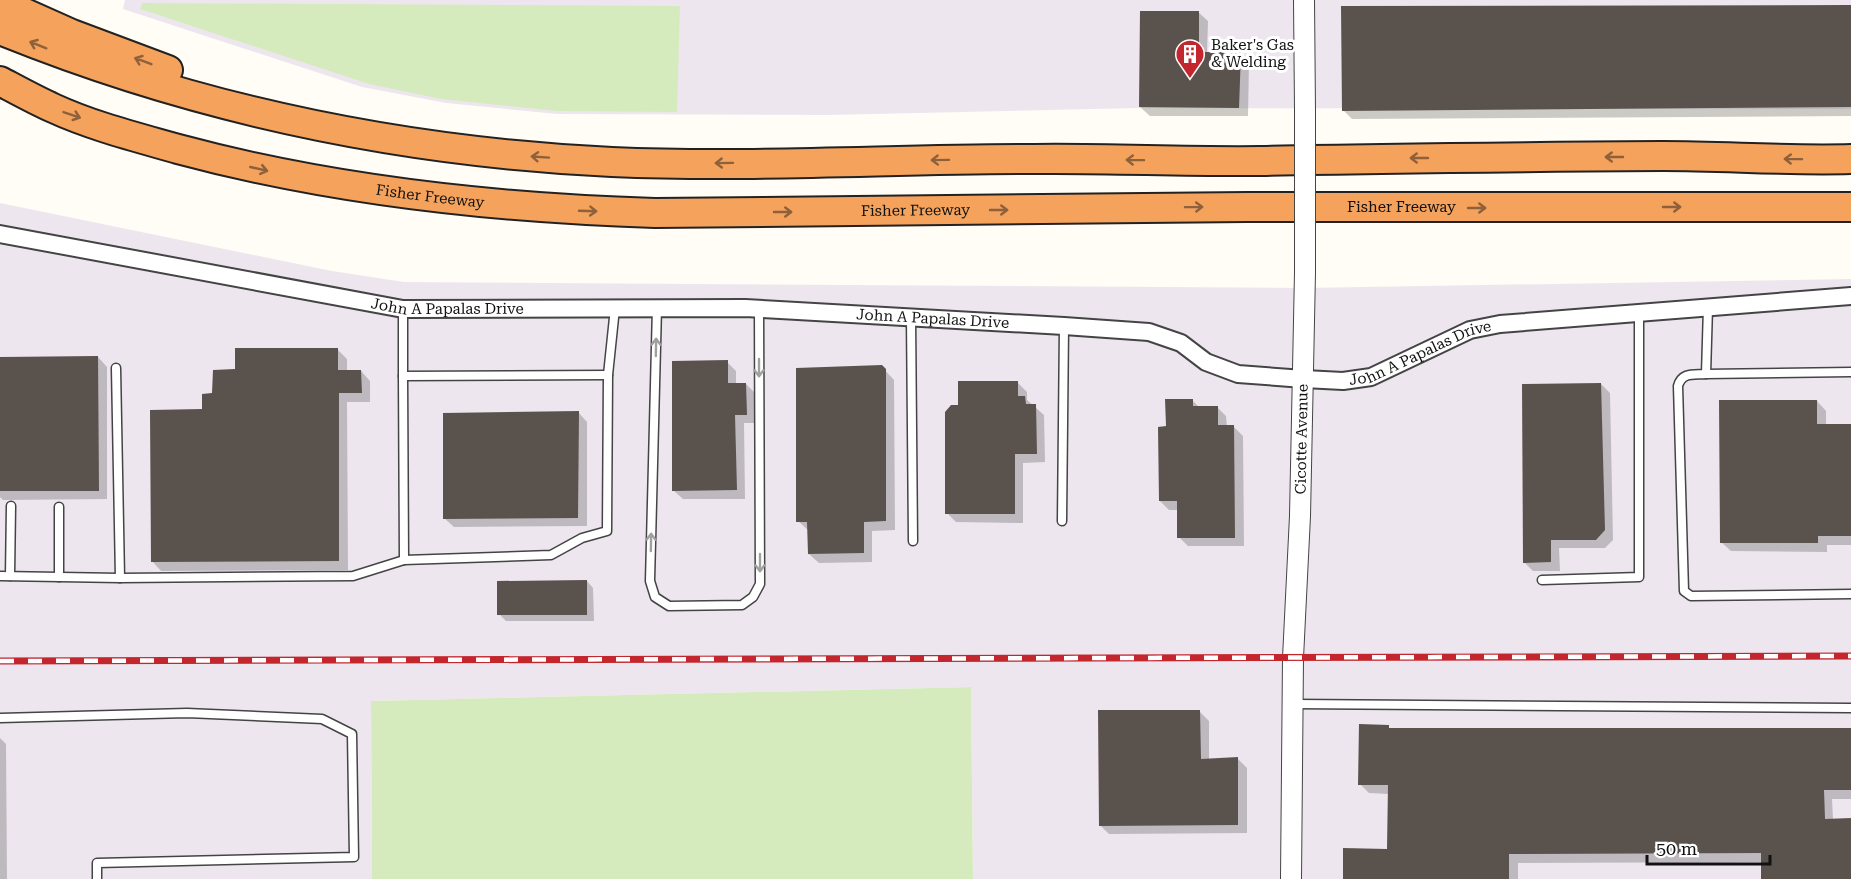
<svg xmlns="http://www.w3.org/2000/svg" width="1851" height="879" font-family="'Roboto Serif',serif">
  <rect width="100%" height="100%" fill="#fffdf5"/>
  <g fill="#eee6ef">
    <polygon points="125,0 1851,0 1851,109 1138,108 830,115 557,114 446,103 362,87 123,9"/>
    <polygon points="0,203 332,271 404,282 1305,288 1851,279 1851,879 973,879 971,687 371,701 372,879 0,879"/>
  </g>
  <g fill="#d5ebbd">
    <polygon points="142,3 680,6 677,112 557,111 441,99 369,84 140,9"/>
    <polygon points="971,687 973,879 372,879 371,701"/>
  </g>
  <g fill="#0003">
    <polygon points="1851,7 1851,116 1352,119 1343,110"/>
    <polygon points="1198,12 1208,21 1207,53 1240,54 1249,63 1248,116 1150,116 1140,107"/>
    <polygon points="337,349 347,359 347,372 361,371 370,381 370,402 347,402 348,570 161,571 152,561 204,411 214,394 236,371"/>
    <polygon points="98,357 107,367 107,499 3,500 0,497 0,359"/>
    <polygon points="727,362 736,371 736,384 746,384 755,393 755,423 744,423 745,499 683,499 673,490"/>
    <polygon points="882,367 894,380 895,530 872,531 872,562 819,563 809,554 809,531 798,521"/>
    <polygon points="1018,383 1027,392 1027,400 1044,415 1045,462 1023,463 1023,523 956,522 947,513 960,406"/>
    <polygon points="1601,384 1610,393 1613,540 1605,548 1559,548 1560,571 1533,571 1524,562"/>
    <polygon points="1192,400 1199,407 1217,407 1226,416 1227,427 1234,427 1243,436 1244,546 1188,546 1179,537 1178,510 1169,510 1160,501 1167,428"/>
    <polygon points="1817,401 1826,411 1826,425 1851,425 1851,545 1827,545 1827,552 1731,551 1721,542"/>
    <polygon points="578,412 587,422 587,526 454,527 444,518"/>
    <polygon points="587,581 593,588 594,621 506,621 499,614"/>
    <polygon points="1200,712 1209,721 1209,760 1238,759 1247,768 1247,833 1109,834 1100,825"/>
    <polygon points="1388,727 1392,730 1851,730 1851,799 1832,799 1833,820 1851,820 1851,879 1763,879 1763,862 1518,863 1518,879 1344,879 1389,851 1389,794 1369,793 1360,784"/>
    <polygon points="0,738 6,744 7,879 0,879"/>
  </g>
  <g fill="#5a524d">
    <polygon points="1851,5 1851,107 1342,111 1341,6"/>
    <polygon points="1140,11 1199,11 1199,52 1241,52 1239,108 1139,107"/>
    <polygon points="235,348 338,348 338,370 361,370 362,393 339,393 339,561 151,562 150,410 202,409 202,394 212,393 213,370 235,369"/>
    <polygon points="98,356 99,491 0,491 0,357"/>
    <polygon points="728,360 728,383 746,383 747,415 735,415 737,490 672,491 672,361"/>
    <polygon points="882,365 886,369 886,521 864,522 864,553 808,554 807,522 796,522 796,368"/>
    <polygon points="958,381 1018,381 1018,396 1025,396 1026,404 1036,404 1037,454 1015,454 1015,514 945,514 945,412 951,405 958,405"/>
    <polygon points="1601,383 1605,530 1596,540 1551,540 1551,562 1523,563 1522,384"/>
    <polygon points="1165,399 1193,399 1193,406 1218,406 1218,425 1234,425 1235,538 1177,538 1177,501 1159,501 1158,427 1166,426"/>
    <polygon points="1719,400 1817,400 1817,424 1851,424 1851,536 1818,536 1818,543 1720,543"/>
    <polygon points="579,411 578,518 443,519 443,413"/>
    <polygon points="587,580 587,615 497,615 497,581"/>
    <polygon points="1098,710 1200,710 1201,759 1238,757 1238,825 1099,826"/>
    <polygon points="1359,724 1389,725 1389,728 1851,728 1851,790 1824,790 1825,819 1851,818 1851,879 1761,879 1761,853 1509,854 1509,879 1343,879 1343,848 1387,849 1388,785 1358,785"/>
  </g>
  <g fill="none" stroke-linecap="round" stroke-linejoin="round">
    <g stroke="#444" stroke-width="11">
      <g id="service">
        <polyline points="657,307 650,581 655,597 669,606 742,605 753,597 760,584 759,309"/>
        <path d="M 1708,307 L 1706,374 C 1693,375 1682,372 1678,386 L 1684,591 L 1691,596 L 1851,594"/>
        <polyline points="403,309 403,376 608,375"/>
        <polyline points="911,317 913,541"/>
        <polyline points="1706,374 1851,372"/>
        <polyline points="403,376 404,560 551,555 582,538 607,531 608,375 615,308"/>
        <polyline points="59,507 59,577"/>
        <polyline points="1062,521 1064,326"/>
        <polyline points="0,576 120,578 116,368"/>
        <polyline points="10,576 11,506"/>
        <polyline points="120,578 353,576 404,560"/>
        <polyline points="1542,580 1639,577 1639,312"/>
        <polyline points="1293,704 1851,708"/>
        <polyline points="0,718 187,713 322,719 352,734 354,857 97,863 97,879"/>
      </g>
    </g>
    <g stroke="#444" stroke-width="20">
      <g id="minor">
        <path id="s1" d="M 0,234 L 403,309 L 745,308 L 1064,326 L 1149,332 L 1181,343 L 1206,362 L 1238,374 L 1304,379 L 1343,381 L 1371,377 L 1470,330 L 1500,324 L 1851,296"/>
      </g>
    </g>
    <g stroke="#444" stroke-width="22">
      <g id="tertiary">
        <polyline points="1304,0 1305,110"/>
        <path id="s2" d="M 1291,879 L 1293,658 L 1300,516 L 1305,272"/>
      </g>
    </g>
    <g stroke="#222" stroke-width="32">
      <g id="motorway">
        <polyline points="0,2 72,34 168,70"/>
        <path d="M 0,30 C 195,109 401,152 612,162 C 752,168 894,159 1034,159 C 1109,158 1184,162 1260,161 C 1394,158 1529,157 1663,156 C 1726,156 1788,161 1851,159"/>
        <path id="s3" d="M 0,81 C 17,90 35,100 53,108 C 92,126 136,137 178,149 C 334,191 494,208 655,213 L 1247,207 L 1851,207"/>
      </g>
    </g>
    <use href="#service" stroke="#fff" stroke-width="8"/>
    <use href="#minor" stroke="#fff" stroke-width="16"/>
    <use href="#tertiary" stroke="#fff" stroke-width="20"/>
    <use href="#motorway" stroke="#f5a25d" stroke-width="28"/>
    <g stroke="#c4262e" stroke-width="7">
      <polyline id="rail" points="0,661 1851,656"/>
    </g>
    <use href="#rail" stroke="#fff" stroke-width="4.5" stroke-dasharray="14" stroke-linecap="butt"/>
    <g stroke="#444" stroke-width="22" stroke-linecap="butt">
      <polyline id="tertiary-bridge" points="1305,272 1305,110"/>
    </g>
    <use href="#tertiary-bridge" stroke="#fff" stroke-width="20"/>
  </g>
  <defs><path id="oneway-shaft" d="M-6 0H5M1.5-3L5.5 0L1.5 3" fill="none" stroke-width="1.6" stroke-linecap="round" stroke-linejoin="round" transform="scale(1.5)"/></defs>
  <g stroke="#8e613b">
    <use href="#oneway-shaft" transform="translate(38 45) rotate(-158)"/>
    <use href="#oneway-shaft" transform="translate(143 61) rotate(-159)"/>
    <use href="#oneway-shaft" transform="translate(72 115) rotate(19)"/>
    <use href="#oneway-shaft" transform="translate(540 157) rotate(-176)"/>
    <use href="#oneway-shaft" transform="translate(1614 157) rotate(180)"/>
    <use href="#oneway-shaft" transform="translate(1419 158) rotate(180)"/>
    <use href="#oneway-shaft" transform="translate(1793 159) rotate(-179)"/>
    <use href="#oneway-shaft" transform="translate(940 160) rotate(179)"/>
    <use href="#oneway-shaft" transform="translate(1135 160) rotate(-179)"/>
    <use href="#oneway-shaft" transform="translate(724 163) rotate(179)"/>
    <use href="#oneway-shaft" transform="translate(259 169) rotate(13)"/>
    <use href="#oneway-shaft" transform="translate(1194 207) rotate(-1)"/>
    <use href="#oneway-shaft" transform="translate(1672 207)"/>
    <use href="#oneway-shaft" transform="translate(1477 208)"/>
    <use href="#oneway-shaft" transform="translate(999 210)"/>
    <use href="#oneway-shaft" transform="translate(588 211) rotate(2)"/>
    <use href="#oneway-shaft" transform="translate(783 212)"/>
  </g>
  <g stroke="#a0a0a0">
    <use href="#oneway-shaft" transform="translate(656 347) rotate(-89)"/>
    <use href="#oneway-shaft" transform="translate(759 368) rotate(90)"/>
    <use href="#oneway-shaft" transform="translate(651 542) rotate(-89)"/>
    <use href="#oneway-shaft" transform="translate(760 563) rotate(90)"/>
  </g>
  <defs>
    <g id="building-pin" transform="scale(1.5)"><path d="M0 17L-7.5 6A9.5 9.5 0 1 1 7.5 6Z" fill="#c4262e" stroke="#fff"/><path d="M-4-6H4V6H1V3H-1V6H-4ZM-2.5-4.3h1.7v1.8h-1.7ZM.8-4.3h1.7v1.8H.8ZM-2.5-1h1.7V.8h-1.7ZM.8-1h1.7V.8H.8Z" fill="#fff"/></g>
  </defs>
  <g fill-rule="evenodd">
    <use href="#building-pin" x="1190" y="54"/>
  </g>
  <g text-anchor="middle" dominant-baseline="central" stroke-width="6" stroke-linejoin="round" paint-order="stroke">
    <g font-size="15" fill="#111" stroke="#fff" text-anchor="start">
      <text x="1211" y="45">Baker's Gas<tspan x="1211" dy="17">&amp; Welding</tspan></text>
    </g>
    <g font-size="15" fill="#111" stroke="#fff">
      <text stroke="none"><textPath href="#s3" startOffset="448">Fisher Freeway</textPath></text>
      <text stroke="none"><textPath href="#s3" startOffset="1420">Fisher Freeway</textPath></text>
      <text stroke="none"><textPath href="#s3" startOffset="934">Fisher Freeway</textPath></text>
      <text stroke="none"><textPath href="#s1" startOffset="454">John A Papalas Drive</textPath></text>
      <text stroke="none"><textPath href="#s1" startOffset="940">John A Papalas Drive</textPath></text>
      <text stroke="none"><textPath href="#s1" startOffset="1444">John A Papalas Drive</textPath></text>
      <text stroke="none"><textPath href="#s2" startOffset="440">Cicotte Avenue</textPath></text>
    </g>
  </g>
  <path d="M1647 855v9h123v-9" fill="none" stroke="#111111" stroke-width="3"/>
  <text x="1656" y="855" font-size="18" fill="#111111" stroke="#ffffff" stroke-width="4.5" paint-order="stroke">50 m</text>
</svg>
